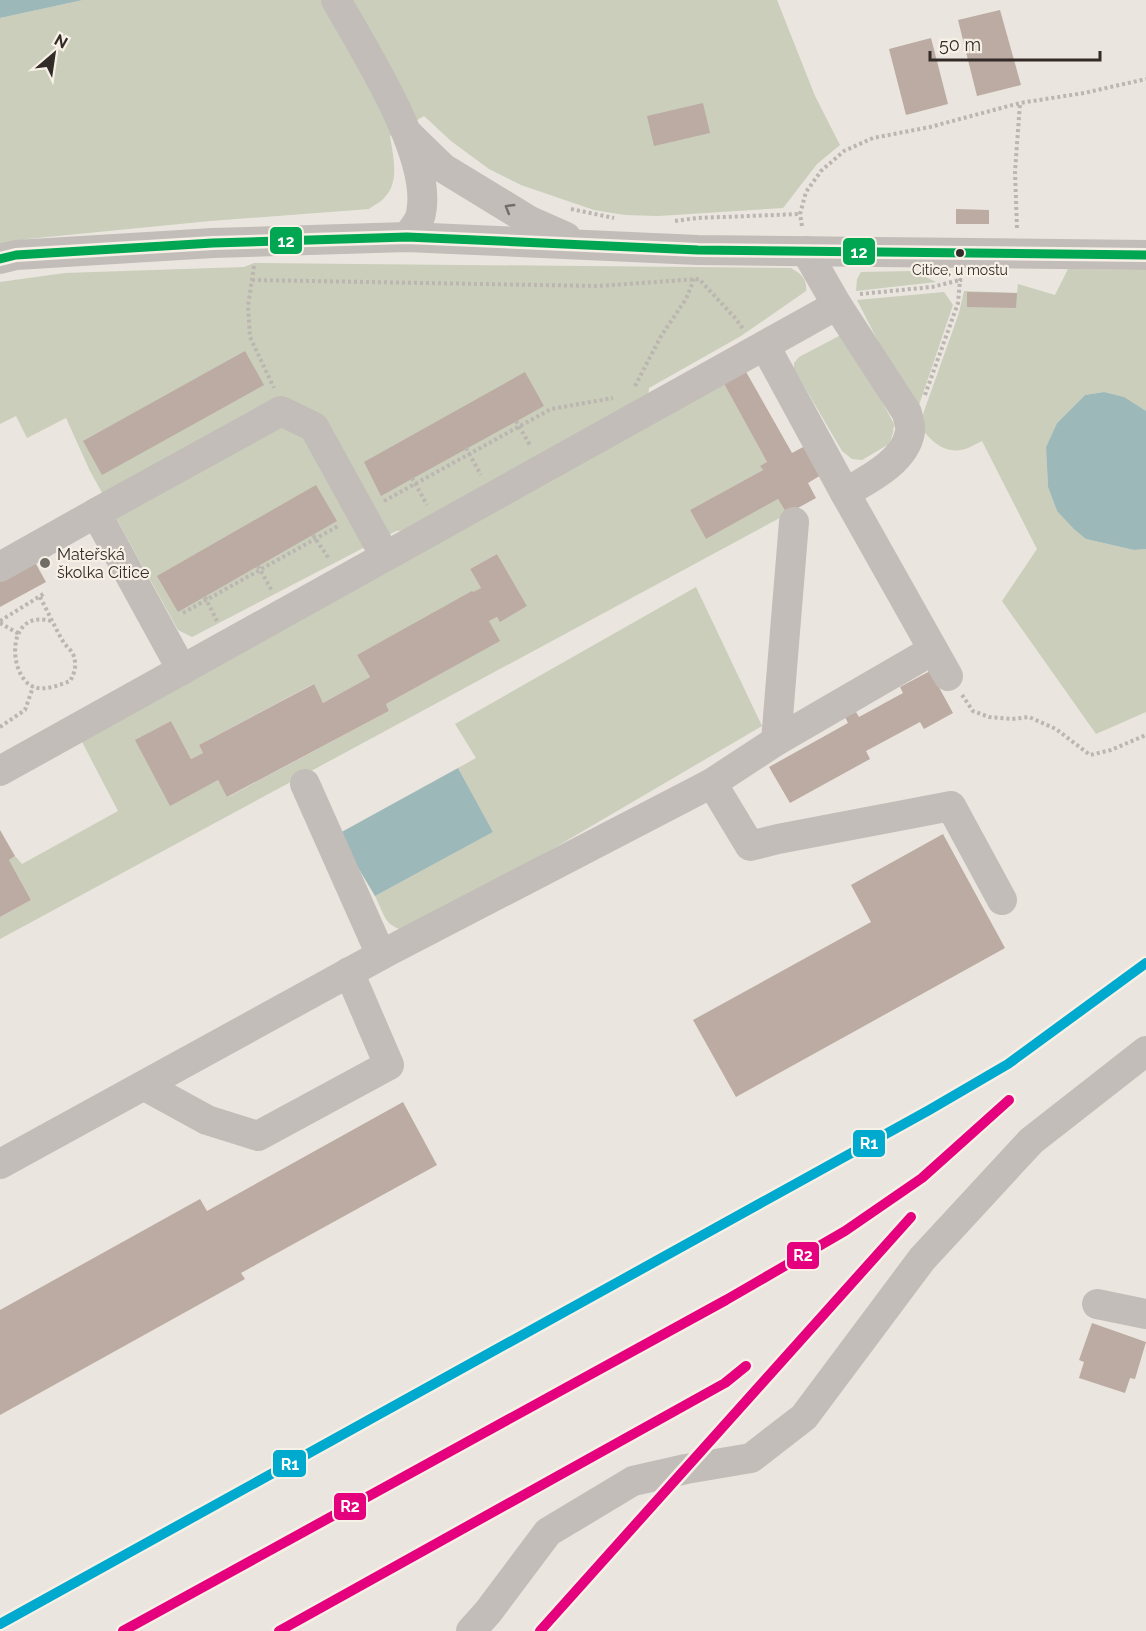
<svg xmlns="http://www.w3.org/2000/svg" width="1146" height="1631" font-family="Raleway,sans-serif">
  <rect width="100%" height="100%" fill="#eae5de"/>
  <g fill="#caceba" fill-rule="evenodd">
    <path d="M 83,0 L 777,0 L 815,96 L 840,145 L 817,164 L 783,208 L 658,216 L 625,215 L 594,210 L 521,185 L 489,169 L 451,141 L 424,116 L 390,136 C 393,156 400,181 385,197 C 381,202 374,205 369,209 L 210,221 L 27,239 L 0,246 L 0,18 Z"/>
    <path d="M 254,263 L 791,268 C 802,275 807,278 806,291 L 741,336 L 649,388 L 648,398 L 410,530 L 396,531 L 192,637 L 178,630 L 90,471 L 66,418 L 27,438 L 16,416 L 0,424 L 0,282 L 65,273 L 244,267 Z"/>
    <path d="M 1068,269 L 1146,270 L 1146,411 L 1123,397 L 1104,392 L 1085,395 L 1057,423 L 1046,447 L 1048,487 L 1057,511 L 1086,539 L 1134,550 L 1146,549 L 1146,712 L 1096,734 L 1002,601 L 1037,549 L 982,441 C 977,443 973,446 968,448 C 945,457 927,439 917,420 L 923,414 L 959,313 L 964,291 L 1017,293 L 1018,284 L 1055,295 Z"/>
    <polygon points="913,271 936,282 856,291 857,279 861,272"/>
    <polygon points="944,292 953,305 917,411 904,392 857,300"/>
    <polygon points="841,335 849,341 894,424 893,433 889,444 862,460 852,459 842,451 794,369 794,363 799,357"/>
    <path d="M 723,382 L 767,462 L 761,466 L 763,470 L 690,510 L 706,539 L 778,499 L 787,514 L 0,939 L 0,917 L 31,900 L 9,860 L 15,856 L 22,864 L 118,811 L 80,738 ZM 497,554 L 527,606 L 500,621 L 497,617 L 489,621 L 499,641 L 386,704 L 389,711 L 228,797 L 218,780 L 170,805 L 136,740 L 171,721 L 191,759 L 203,753 L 199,745 L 313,684 L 323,703 L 370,677 L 357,655 L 481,588 L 470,569 Z"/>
    <path d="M 696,587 L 762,726 L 411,932 C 384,927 386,918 375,896 L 493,832 L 458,768 L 476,758 L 455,724 Z"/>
  </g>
  <g fill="#9db8b9">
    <polygon points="0,0 83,0 0,18"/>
    <polygon points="1104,392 1124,397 1146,411 1146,549 1134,550 1086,539 1074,529 1057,511 1048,487 1046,447 1057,423 1085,395"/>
    <polygon points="458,768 493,832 375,896 338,834"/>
  </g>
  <g fill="#bcaba2">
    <polygon points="1000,10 1021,85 977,96 958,20"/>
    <polygon points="931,38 948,104 906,115 889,49"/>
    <polygon points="703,103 710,133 654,146 647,116"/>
    <polygon points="956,209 989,210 989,224 956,224"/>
    <polygon points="967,292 1017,293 1016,308 967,307"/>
    <polygon points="245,351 264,385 102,475 83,441"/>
    <polygon points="745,370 792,453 805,446 821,475 808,483 816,498 787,514 778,499 706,539 690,510 763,470 760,466 767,462 723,382"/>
    <polygon points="525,372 544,406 381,496 364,462"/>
    <polygon points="316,485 337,521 178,612 157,576"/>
    <polygon points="497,554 527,606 500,622 497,617 489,621 500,641 386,704 389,711 227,797 218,780 170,806 135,740 171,721 191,759 203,753 199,745 314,684 323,703 370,677 357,655 472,591 473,592 481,588 470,569"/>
    <polygon points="31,555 46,582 0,607 0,572"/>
    <polygon points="930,671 953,713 924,729 920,722 866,751 870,759 790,803 769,767 848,723 845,717 856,712 859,717 903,693 900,687"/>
    <polygon points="0,830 15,856 9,860 31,900 0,917"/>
    <polygon points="943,834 1005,948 736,1097 693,1020 871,922 851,885"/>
    <polygon points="403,1102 437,1165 241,1273 245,1279 0,1415 0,1310 200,1199 207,1211"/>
    <polygon points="1092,1323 1146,1342 1135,1379 1130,1378 1125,1393 1079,1378 1084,1362 1079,1360"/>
  </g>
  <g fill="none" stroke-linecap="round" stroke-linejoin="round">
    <g stroke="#bbb6b1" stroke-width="4" stroke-dasharray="3 3" stroke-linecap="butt">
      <polyline points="571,209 614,218"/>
      <polyline points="675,221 697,218 800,214"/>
      <polyline points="802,226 800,214 806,192 821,171 844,151 873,138 930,127 1020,103 1084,93 1146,79"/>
      <polyline points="1017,228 1015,172 1020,103"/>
      <polyline points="254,266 248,306 250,337 274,388"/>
      <polyline points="252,280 598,286 699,279 736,319 743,329"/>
      <polyline points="860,294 932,287 960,280"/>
      <polyline points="635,386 661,336 686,299 694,279"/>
      <polyline points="925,395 958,303 960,280 964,280"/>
      <polyline points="516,421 531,447"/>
      <polyline points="466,448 481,475"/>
      <polyline points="412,478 427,505"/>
      <polyline points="384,501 551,409 613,398"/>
      <polyline points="313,535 329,559"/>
      <polyline points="258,566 272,591"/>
      <path d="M 40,597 C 48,612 55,628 64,643 C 67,647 71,650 73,654 C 77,664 75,673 70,681 C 60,685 45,691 34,687 C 7,677 5,605 54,622"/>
      <polyline points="205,597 217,621"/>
      <polyline points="183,613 340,525"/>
      <polyline points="0,621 45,593"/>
      <polyline points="0,623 19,634"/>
      <polyline points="962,695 973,711 989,717 1012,719 1029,717 1056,729 1090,755 1111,750 1146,735"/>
      <polyline points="0,727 25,710 33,687"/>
    </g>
    <g stroke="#c2bdb8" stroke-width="30">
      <path d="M 336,0 C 364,50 433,156 421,213 C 420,221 412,230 407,237"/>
      <polyline points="408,134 443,168 530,221 566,237"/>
      <polyline points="0,259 16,255 213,243 407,237 698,250 1146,255"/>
      <path d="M 837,305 L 907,413 C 908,419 911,427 910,432 C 905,462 867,480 845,493"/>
      <polyline points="765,346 845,493 948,676"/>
      <polyline points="794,522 776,741 712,783 750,846 778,839 951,806 1002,900"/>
      <polyline points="0,567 96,513"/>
      <polyline points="182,670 96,513 281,411 314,427 385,556"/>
      <polyline points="776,741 933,650"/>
      <polyline points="0,771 837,305 806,251"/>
      <polyline points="305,784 381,955"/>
      <polyline points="145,1086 207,1120 258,1136 389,1065 349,972"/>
      <polyline points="0,1164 381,955 712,783"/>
      <polyline points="1097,1304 1146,1314"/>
      <polyline points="471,1631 488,1612 548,1532 633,1481 686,1469 751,1458 804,1417 922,1259 1031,1141 1146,1051"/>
    </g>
    <g stroke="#f7f0e6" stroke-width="14">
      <polyline id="bus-1" points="0,259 16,255 213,243 407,237 698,250 1146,255"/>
    </g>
    <use href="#bus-1" stroke="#00a651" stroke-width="9"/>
    <g stroke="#f7f0e6" stroke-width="15">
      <polyline id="rail-1" points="0,1624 929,1110 1008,1064 1146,963"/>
    </g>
    <g stroke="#f7f0e6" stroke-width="15">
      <g id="rail-2">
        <polyline points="123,1631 726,1300 845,1231 922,1178 1009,1100"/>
        <polyline points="279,1631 725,1383 746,1366"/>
        <polyline points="540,1631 911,1217"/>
      </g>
    </g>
    <use href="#rail-1" stroke="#00a9ce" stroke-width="10"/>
    <use href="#rail-2" stroke="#e5007d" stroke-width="10"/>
  </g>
  <defs><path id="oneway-chevron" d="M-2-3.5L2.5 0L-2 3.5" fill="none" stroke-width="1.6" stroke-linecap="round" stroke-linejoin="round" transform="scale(1.5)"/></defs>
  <use stroke="#736d68" href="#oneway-chevron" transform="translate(509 208) rotate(-149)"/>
  <circle fill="#322b27" stroke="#f7f0e6" stroke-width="2" cx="960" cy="253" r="5"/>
  <circle fill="#726c67" stroke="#f7f0e6" stroke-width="2" cx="45" cy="563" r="6"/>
  <g text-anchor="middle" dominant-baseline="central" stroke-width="4.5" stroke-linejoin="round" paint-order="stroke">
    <g font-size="14" fill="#322b27" stroke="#f7f0e6">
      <text x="960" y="270">Citice, u mostu</text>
    </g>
    <g font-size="16" fill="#322b27" stroke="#f7f0e6" text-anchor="start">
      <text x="57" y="554">Mateřská<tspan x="57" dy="18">školka Citice</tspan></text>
    </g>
  </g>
  <g stroke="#f7f0e6" stroke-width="2">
    <rect x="269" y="226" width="34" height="29" rx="6" fill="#00a651"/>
    <rect x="842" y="237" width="34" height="29" rx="6" fill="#00a651"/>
    <rect x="852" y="1129" width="34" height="29" rx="6" fill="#00a9ce"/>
    <rect x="786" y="1241" width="34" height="29" rx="6" fill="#e5007d"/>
    <rect x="272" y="1449" width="35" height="29" rx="6" fill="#00a9ce"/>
    <rect x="333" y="1492" width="34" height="29" rx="6" fill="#e5007d"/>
  </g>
  <g font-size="16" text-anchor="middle" font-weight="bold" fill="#fff">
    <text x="286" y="247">12</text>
    <text x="859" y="258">12</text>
    <text x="869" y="1149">R1</text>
    <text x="803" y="1261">R2</text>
    <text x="290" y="1470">R1</text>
    <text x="350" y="1512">R2</text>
  </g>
  <g transform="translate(54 54) rotate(29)" stroke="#f7f0e6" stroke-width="4.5" paint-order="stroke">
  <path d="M0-4.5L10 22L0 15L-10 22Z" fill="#322b27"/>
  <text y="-9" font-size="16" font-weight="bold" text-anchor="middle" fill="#322b27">N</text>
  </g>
  <path d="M930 51v9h170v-9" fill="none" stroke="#322b27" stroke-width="3"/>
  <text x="939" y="51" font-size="18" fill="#322b27" stroke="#f7f0e6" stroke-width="4.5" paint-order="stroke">50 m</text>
</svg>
